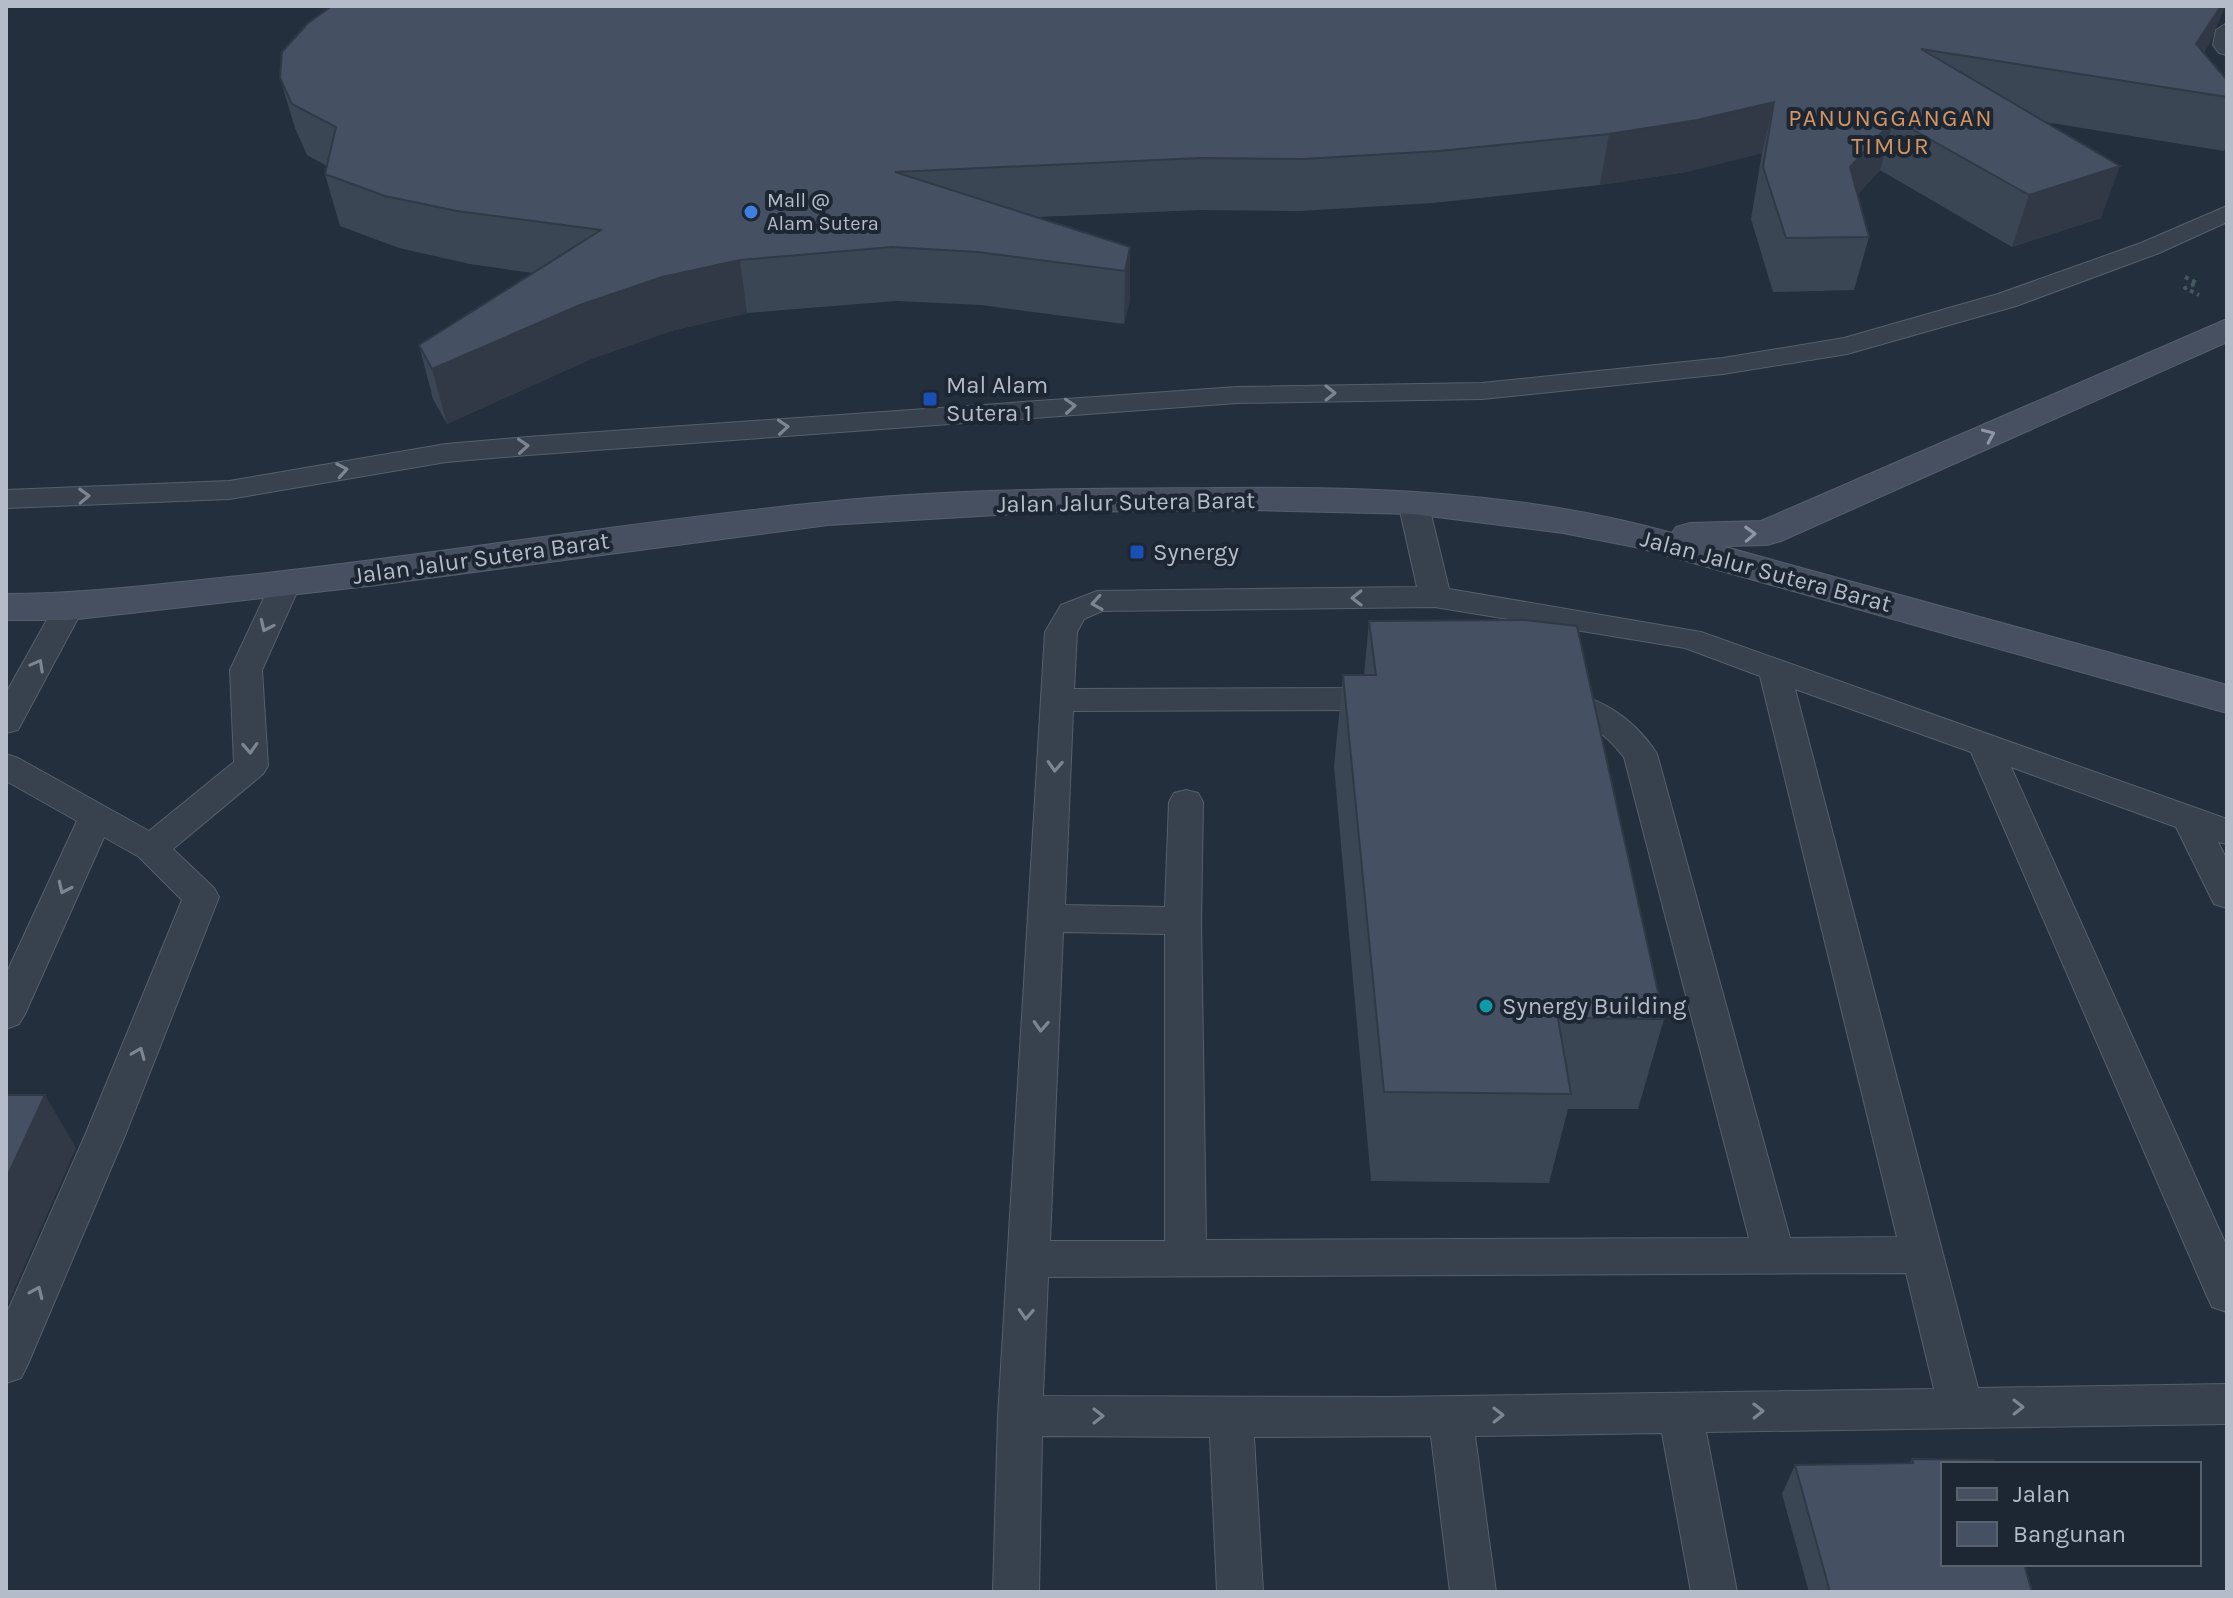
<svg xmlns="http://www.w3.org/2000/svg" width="2233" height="1598" font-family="Karla,sans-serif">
  <rect width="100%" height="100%" fill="#242f3e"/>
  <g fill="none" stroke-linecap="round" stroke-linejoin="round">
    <g stroke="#565f6c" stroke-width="2">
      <g id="lane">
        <polygon points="2227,23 2227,55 2219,53 2213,45 2216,30"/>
        <polygon points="2227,206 2227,222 2159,253 2016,306 1847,354 1723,374 1482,399 1237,403 528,455 446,462 229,499 6,508 6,490 229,481 446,444 528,437 1237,387 1482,383 1723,358 1844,338 1998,294 2141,243"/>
        <path d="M 1413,493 L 1423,496 L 1428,502 L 1449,589 L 1701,632 L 2227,819 L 2227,844 L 2218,842 L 2227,860 L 2227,908 L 2214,904 L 2176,827 L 2011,767 L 2227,1247 L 2227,1312 L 2212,1307 L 2206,1294 L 1971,752 L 1795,689 L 1978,1388 L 2227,1384 L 2227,1424 L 1706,1432 L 1737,1592 L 1691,1592 L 1662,1433 L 1475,1436 L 1496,1592 L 1450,1592 L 1431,1436 L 1254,1437 L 1263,1592 L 1217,1592 L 1210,1437 L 1042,1436 L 1039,1592 L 993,1592 L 998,1416 L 1045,632 L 1061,605 L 1097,591 L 1417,587 L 1398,502 L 1403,496 ZM 1435,607 L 1685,648 L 1760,676 L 1897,1237 L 1790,1238 L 1657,754 C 1634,717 1585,683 1540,695 L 1535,703 L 1540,711 C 1582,723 1594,720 1624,757 L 1749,1238 L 1206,1240 L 1201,921 L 1203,802 L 1198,793 L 1186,790 L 1174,793 L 1169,802 L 1165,907 L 1065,905 L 1073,711 L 1386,710 L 1397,707 L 1402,699 L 1397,691 L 1386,688 L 1074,689 L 1077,632 L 1084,619 L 1102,611 ZM 1063,932 L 1165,934 L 1165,1241 L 1050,1241 ZM 1906,1273 L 1934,1389 L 1392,1397 L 1043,1396 L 1048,1277 Z"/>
        <polygon points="286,573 297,576 301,583 262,670 268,766 263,774 173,849 214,888 219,897 126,1133 28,1364 21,1378 6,1383 6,1315 86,1133 182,900 139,857 104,837 25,1014 19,1024 6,1029 6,974 77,821 6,781 6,754 18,758 149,831 234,762 230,670 271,583 275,576"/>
        <polygon points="69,597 80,600 84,607 18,730 6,733 6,693 58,600"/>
      </g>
    </g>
    <g stroke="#565f6c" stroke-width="2">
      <path id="secondary" d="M 2227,319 L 2227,342 L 1781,541 L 1767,545 L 1722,546 L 2227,685 L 2227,713 L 1640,548 L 1563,533 L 1413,514 L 1254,510 L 1048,512 L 828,525 L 369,586 L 69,620 L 6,620 L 6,594 C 88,594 168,583 249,575 C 442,554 633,521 826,502 C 957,488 1090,489 1221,488 C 1372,486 1526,492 1672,533 L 1676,527 L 1690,523 L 1761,521 Z"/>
    </g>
    <polyline stroke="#44595c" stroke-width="4" stroke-dasharray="4 4" stroke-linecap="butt" points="2185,277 2197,283 2185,288 2199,295"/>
    <use href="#lane" fill="#38414e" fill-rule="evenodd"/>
    <use href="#secondary" fill="#465061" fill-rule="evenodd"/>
  </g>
  <g fill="#3b4654">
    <polygon points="332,6 2225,6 2209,44 2204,52 2227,80 2227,143 2224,151 2045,122 2101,218 2012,247 1880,170 1857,195 1869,237 1854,290 1773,292 1751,219 1762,153 1686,172 1600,185 1433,203 1300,211 1199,210 1038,217 1130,247 1130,300 1124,324 981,305 896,301 747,313 671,331 591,359 447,424 433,399 419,345 533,273 470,264 399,248 340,226 325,174 327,166 307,155 295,128 280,78"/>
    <polygon points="1369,621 1664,1019 1638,1109 1568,1109 1549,1183 1371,1181 1334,766 1343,675 1364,675"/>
    <polygon points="1912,1459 2032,1592 1809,1592 1782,1494 1795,1465 1910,1463"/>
  </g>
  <g fill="#303945">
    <polygon points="2221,6 2225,6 2209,44 2180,90 2196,44"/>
    <polygon points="1774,102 1762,153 1686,172 1600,185 1609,134"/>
    <polygon points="1894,119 1880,170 1836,219 1850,167"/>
    <polygon points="2120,166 2101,218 2012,247 2029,195"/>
    <polygon points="1130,247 1130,300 1124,324 1125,271"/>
    <polygon points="740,260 747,313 671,331 591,359 447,424 432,369 580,305 662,277"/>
    <polygon points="45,1095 76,1148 6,1308 6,1179"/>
  </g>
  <g fill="#455162" stroke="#303945" stroke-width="2">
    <polygon points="332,6 2221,6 2196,44 2227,80 2227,97 1921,49 2120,166 2029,195 1894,119 1850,167 1869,237 1786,238 1763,167 1774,102 1697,120 1609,134 1439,151 1303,159 1200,158 895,172 1130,247 1125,271 978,252 892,247 740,260 662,277 580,305 432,369 419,345 601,230 457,211 385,196 325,174 336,127 292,104 280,78 282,52 308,23"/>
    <polygon points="1525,620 1577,626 1664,1019 1558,1018 1571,1094 1384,1092 1343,675 1376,675 1369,621"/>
    <polygon points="6,1095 45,1095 6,1179"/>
    <polygon points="1912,1459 1994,1460 1995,1464 1943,1464 1943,1564 2024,1564 2032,1592 1830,1592 1795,1465 1913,1463"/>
  </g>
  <defs><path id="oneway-chevron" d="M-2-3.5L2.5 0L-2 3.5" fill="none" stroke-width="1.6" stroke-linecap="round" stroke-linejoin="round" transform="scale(2)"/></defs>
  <g stroke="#7c8592">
    <use href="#oneway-chevron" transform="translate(1330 393)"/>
    <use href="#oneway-chevron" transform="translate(1070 406) rotate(-4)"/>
    <use href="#oneway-chevron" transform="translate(783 427) rotate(-4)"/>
    <use href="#oneway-chevron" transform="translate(523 446) rotate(-4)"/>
    <use href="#oneway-chevron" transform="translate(342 470) rotate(-10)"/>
    <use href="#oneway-chevron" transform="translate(84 496) rotate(-2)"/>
    <use href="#oneway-chevron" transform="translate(1357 598) rotate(179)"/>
    <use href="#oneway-chevron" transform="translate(1097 603) rotate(171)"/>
    <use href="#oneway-chevron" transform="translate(266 626) rotate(115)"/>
    <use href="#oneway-chevron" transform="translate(38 665) rotate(-61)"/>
    <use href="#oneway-chevron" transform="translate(250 748) rotate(87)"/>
    <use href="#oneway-chevron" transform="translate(1055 766) rotate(93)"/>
    <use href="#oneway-chevron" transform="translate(64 888) rotate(115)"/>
    <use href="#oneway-chevron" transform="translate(1041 1026) rotate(93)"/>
    <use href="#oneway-chevron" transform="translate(139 1053) rotate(-68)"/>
    <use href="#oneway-chevron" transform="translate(37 1292) rotate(-66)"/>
    <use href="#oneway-chevron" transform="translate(1026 1314) rotate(93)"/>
    <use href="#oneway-chevron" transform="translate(2018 1407) rotate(-1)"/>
    <use href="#oneway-chevron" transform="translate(1758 1411) rotate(-1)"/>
    <use href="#oneway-chevron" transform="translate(1498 1415) rotate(-1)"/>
    <use href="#oneway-chevron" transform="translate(1098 1416)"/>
  </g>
  <g stroke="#8e96a5">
    <use href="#oneway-chevron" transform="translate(1989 435) rotate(-24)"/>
    <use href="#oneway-chevron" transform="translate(1750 534) rotate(-2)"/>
  </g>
  <circle fill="#3f7fe0" stroke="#1d2633" stroke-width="3" cx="751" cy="212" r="8"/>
  <g fill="#1a4fb4" stroke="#1d2633" stroke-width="3">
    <rect x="922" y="391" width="16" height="16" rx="4"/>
    <rect x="1129" y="544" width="16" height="16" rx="4"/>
  </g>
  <circle fill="#0f9aa8" stroke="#1d2633" stroke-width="3" cx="1486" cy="1006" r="8"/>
  <g text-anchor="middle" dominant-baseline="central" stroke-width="8" stroke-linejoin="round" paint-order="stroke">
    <g font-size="20" fill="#b4bcc9" stroke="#1d2633" text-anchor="start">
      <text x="767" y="200">Mall @<tspan x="767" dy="23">Alam Sutera</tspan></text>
    </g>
    <g font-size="24" letter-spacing="2" fill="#d59563" stroke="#1d2633">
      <text x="1891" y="118">PANUNGGANGAN<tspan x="1891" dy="28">TIMUR</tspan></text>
    </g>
    <g font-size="24" fill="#b4bcc9" stroke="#1d2633" text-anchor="start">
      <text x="946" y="385">Mal Alam<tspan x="946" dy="28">Sutera 1</tspan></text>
      <text x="1153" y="552">Synergy</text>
      <text x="1502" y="1006">Synergy Building</text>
    </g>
    <g font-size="24" fill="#b4bcc9" stroke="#1d2633">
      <text transform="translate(1126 502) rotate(-1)">Jalan Jalur Sutera Barat</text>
      <text transform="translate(481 558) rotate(-8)">Jalan Jalur Sutera Barat</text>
      <text transform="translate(1766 571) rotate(15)">Jalan Jalur Sutera Barat</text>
    </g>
  </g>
  <rect width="2233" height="1598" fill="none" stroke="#b4bcc9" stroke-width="16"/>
  <rect x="1941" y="1462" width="260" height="104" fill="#1d2633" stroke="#59626f" stroke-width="2"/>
  <rect x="1957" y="1488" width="40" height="12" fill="#465061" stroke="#59626f" stroke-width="2"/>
  <text x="2013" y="1502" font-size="24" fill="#b4bcc9">Jalan</text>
  <rect x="1957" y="1522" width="40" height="24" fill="#455162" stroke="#59626f" stroke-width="2"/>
  <text x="2013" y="1542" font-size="24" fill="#b4bcc9">Bangunan</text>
</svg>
